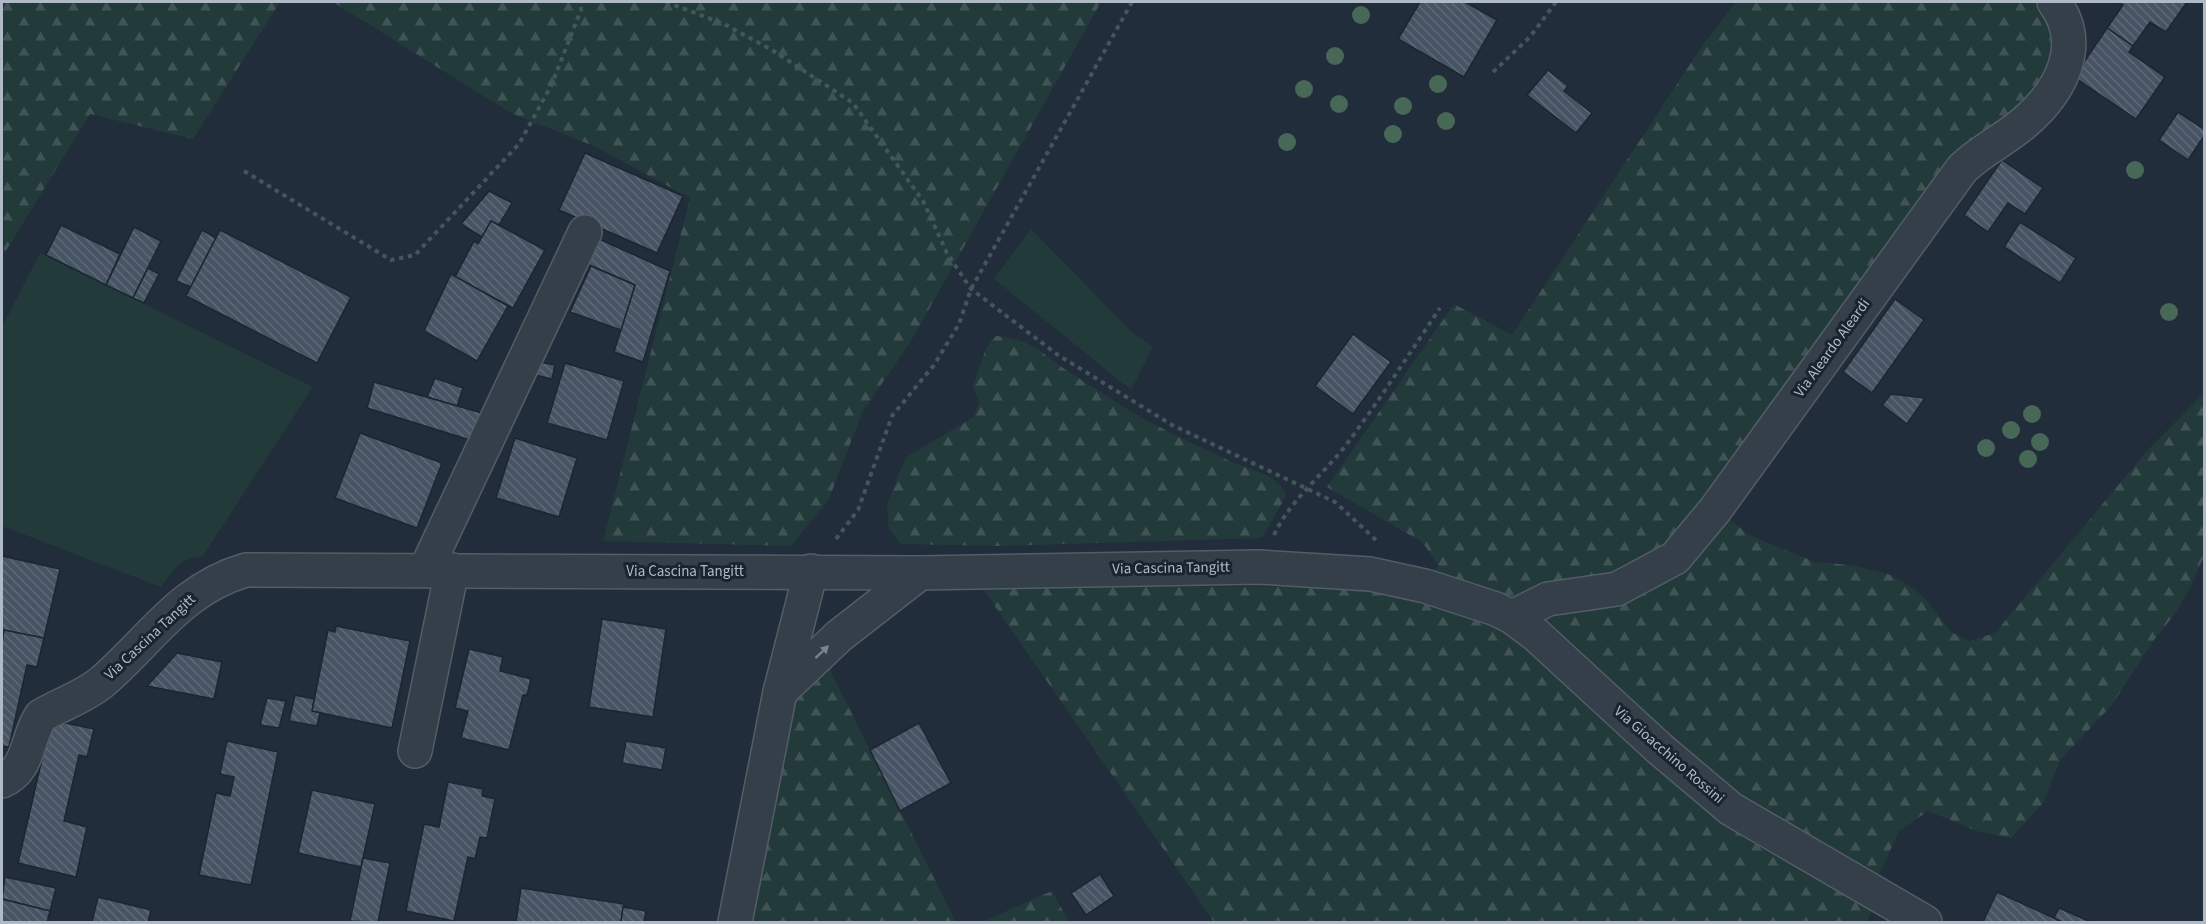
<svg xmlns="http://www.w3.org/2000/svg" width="2206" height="924" font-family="'Source Sans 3',sans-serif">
  <defs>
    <pattern id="forest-firs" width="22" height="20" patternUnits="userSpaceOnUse" patternTransform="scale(1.5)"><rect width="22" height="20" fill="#233a3b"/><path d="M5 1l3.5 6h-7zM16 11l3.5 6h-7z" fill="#405456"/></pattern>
    <pattern id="building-back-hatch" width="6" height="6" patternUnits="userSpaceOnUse" patternTransform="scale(1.5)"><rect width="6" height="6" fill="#475464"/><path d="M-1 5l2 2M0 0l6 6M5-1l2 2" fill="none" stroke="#5f6a79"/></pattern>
  </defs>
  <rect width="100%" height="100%" fill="#212d3a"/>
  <g fill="#233a3b">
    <polygon points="1031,229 1130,330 1153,347 1131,390 994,279"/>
    <path d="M 40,253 L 313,387 L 203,556 C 180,558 173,569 161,587 L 2,526 L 2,327 Z"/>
  </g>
  <g fill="url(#forest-firs)">
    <polygon points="2,2 280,2 193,139 90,114 4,254"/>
    <polygon points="333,2 1101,2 911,341 862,413 829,499 791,546 603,541 690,198 594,146 511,113"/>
    <polygon points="1736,2 2042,2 2060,64 1710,503 1749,535 1815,562 1851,565 1888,574 1913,588 1927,601 1951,632 1969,641 1995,633 2146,452 2204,393 2204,556 2189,590 2174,615 2154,640 2111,706 2061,759 2043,803 2011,838 1977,831 1928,811 1899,831 1879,875 1880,892 1867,922 1214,922 981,586 1393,587 1431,573 1439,566 1422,542 1327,487 1454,304 1512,335 1704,43"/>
    <path d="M 996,336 C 1031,338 1042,354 1069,372 C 1088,384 1108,397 1127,409 C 1160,429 1196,445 1230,461 C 1248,470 1281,474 1286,496 L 1262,538 L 1003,546 L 901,544 L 889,529 L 887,505 L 905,458 L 974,417 L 979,402 L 973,386 L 986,348 Z"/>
    <polygon points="827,664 956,922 743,922 787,701"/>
    <polygon points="1052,891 1069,922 982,922"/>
  </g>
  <g fill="url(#building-back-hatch)" stroke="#1c2631" stroke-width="1.5">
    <polygon points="1420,2 1465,2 1497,20 1464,77 1398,39"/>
    <polygon points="2118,2 2187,2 2166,32 2150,22 2133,46 2107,28 2123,5"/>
    <polygon points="2107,28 2133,46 2129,52 2165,77 2136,119 2074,77"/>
    <polygon points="1548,70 1568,86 1564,91 1592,113 1576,133 1527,95"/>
    <polygon points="2178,112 2204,129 2204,136 2188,160 2159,140"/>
    <polygon points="585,153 683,196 657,253 559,210"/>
    <polygon points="2002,160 2043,188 2025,214 2008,203 1988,232 1964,215"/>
    <polygon points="489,191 512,203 499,225 491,221 482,237 461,224"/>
    <polygon points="491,221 545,250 513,308 455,277 474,241 478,244"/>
    <polygon points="2020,222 2076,258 2060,283 2004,247"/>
    <polygon points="61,225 120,254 106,285 46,255"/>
    <polygon points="134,227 161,241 133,298 106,285"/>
    <polygon points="202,230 216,238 191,287 176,281"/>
    <polygon points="220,230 351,297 317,363 186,296"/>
    <polygon points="599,239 670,271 643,362 614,352 635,285 587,264"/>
    <polygon points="591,266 635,285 621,330 570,312"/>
    <polygon points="148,268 159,274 144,303 133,298"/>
    <polygon points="451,274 508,306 477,361 424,331"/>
    <polygon points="1895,299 1924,320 1872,393 1843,372"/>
    <polygon points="1353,334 1391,362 1353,414 1315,386"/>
    <polygon points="539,362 555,365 552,379 535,375"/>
    <polygon points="565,363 624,381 607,440 547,423"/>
    <polygon points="435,378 463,388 457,406 427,397"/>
    <polygon points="374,382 482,413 470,440 367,408"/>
    <polygon points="1891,394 1925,398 1907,424 1882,405"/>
    <polygon points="360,433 442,463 417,528 335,498"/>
    <polygon points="515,438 577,458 559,517 496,498"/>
    <polygon points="2,556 60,569 44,638 2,630"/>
    <polygon points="602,619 666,629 653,717 589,707"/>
    <polygon points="336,626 410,641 392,728 312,711 328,630 335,632"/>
    <polygon points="4,630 44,638 37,667 27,665 9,747 2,746 2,642"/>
    <polygon points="469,649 503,657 500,671 531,679 527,695 523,695 509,750 461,738 468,711 455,708"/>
    <polygon points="177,653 222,662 214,699 147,686"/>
    <polygon points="295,695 314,699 312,711 320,713 317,726 289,721"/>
    <polygon points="267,698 286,701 279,728 260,725"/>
    <polygon points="51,720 94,729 87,757 79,755 64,821 87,827 76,877 18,863"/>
    <polygon points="919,723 951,783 900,811 870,750"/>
    <polygon points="227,741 278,752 251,885 199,875 216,793 230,796 234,777 220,774"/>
    <polygon points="626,741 666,748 662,770 622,763"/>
    <polygon points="448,782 483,789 482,796 495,799 487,838 480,837 475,859 468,857 454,921 406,911 424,824 439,827"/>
    <polygon points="312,790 375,804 361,867 298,853"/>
    <polygon points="363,858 390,863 378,922 350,921"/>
    <polygon points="1100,874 1114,896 1086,915 1071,893"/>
    <polygon points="5,877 56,888 50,911 2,899"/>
    <polygon points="521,888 624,904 621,922 516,922"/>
    <polygon points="1997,892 2054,918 2062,922 1983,922"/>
    <polygon points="98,897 151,910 148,922 92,922"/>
    <polygon points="2,899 50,911 47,922 2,922"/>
    <polygon points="623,907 646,911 644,922 621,922"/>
    <polygon points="2059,908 2091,922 2062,922 2054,918"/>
  </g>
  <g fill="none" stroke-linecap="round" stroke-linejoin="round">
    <g stroke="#535d68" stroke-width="36">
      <g id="minor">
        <polyline points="426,569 585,232"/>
        <path d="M 1512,617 L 1548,599 L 1617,589 L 1675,558 L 1715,510 L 1962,169 C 1981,150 2005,140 2025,122 C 2061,91 2086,44 2054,2"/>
        <polyline points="780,692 839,636 920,573"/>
        <polyline points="415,751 452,570"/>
        <path d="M 2,781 C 30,769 26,738 41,716 C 61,704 84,697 102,682 C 151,640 180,589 246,570 L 920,573 L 1259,567 L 1370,574 L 1425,586 L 1496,609 L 1512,617 L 1535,634 L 1660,749 L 1731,809 L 1925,922"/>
        <polyline points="735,922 780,692 811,571"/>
      </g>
    </g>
    <g stroke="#415759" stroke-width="4" stroke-dasharray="4.5 4.5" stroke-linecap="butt">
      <polyline points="666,2 724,24 772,50 853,103 923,201 947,253 971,289 1058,355 1172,425 1335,502 1376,540"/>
      <polyline points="1493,72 1530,37 1556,2"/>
      <polyline points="244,171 391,260 415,255 519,144 551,86 581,10 581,2"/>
      <path d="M 1274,535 C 1291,499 1322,476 1346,445 C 1379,401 1409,354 1440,308"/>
      <polyline points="836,539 858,510 892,416 934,365 959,324 971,289 1132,2"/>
    </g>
    <use href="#minor" stroke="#353f4a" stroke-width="33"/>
  </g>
  <g fill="#476857">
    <circle cx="1361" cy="15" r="9"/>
    <circle cx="1335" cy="56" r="9"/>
    <circle cx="1438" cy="84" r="9"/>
    <circle cx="1304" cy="89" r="9"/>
    <circle cx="1339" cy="104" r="9"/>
    <circle cx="1403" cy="106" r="9"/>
    <circle cx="1446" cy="121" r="9"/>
    <circle cx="1393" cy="134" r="9"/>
    <circle cx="1287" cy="142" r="9"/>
    <circle cx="2135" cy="170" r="9"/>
    <circle cx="2169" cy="312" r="9"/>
    <circle cx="2032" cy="414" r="9"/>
    <circle cx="2011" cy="430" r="9"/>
    <circle cx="2040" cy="442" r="9"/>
    <circle cx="1986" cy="448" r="9"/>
    <circle cx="2028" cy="459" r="9"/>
  </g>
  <defs><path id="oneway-solid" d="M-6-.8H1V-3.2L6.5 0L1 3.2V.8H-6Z" transform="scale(1.5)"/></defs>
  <use fill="#79838f" href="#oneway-solid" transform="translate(822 652) rotate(-43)"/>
  <g text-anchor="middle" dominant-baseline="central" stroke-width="6" stroke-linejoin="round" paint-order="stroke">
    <g font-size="15" fill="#b0bac7" stroke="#1a242f">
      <text transform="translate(1832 348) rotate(-54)">Via Aleardo Aleardi</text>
      <text transform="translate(1171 568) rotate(-1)">Via Cascina Tangitt</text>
      <text x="685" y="571">Via Cascina Tangitt</text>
      <text transform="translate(150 637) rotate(-43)">Via Cascina Tangitt</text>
      <text transform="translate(1669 755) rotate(41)">Via Gioacchino Rossini</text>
    </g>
  </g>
  <rect width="2206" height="924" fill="none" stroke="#b0bac7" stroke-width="6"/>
</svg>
